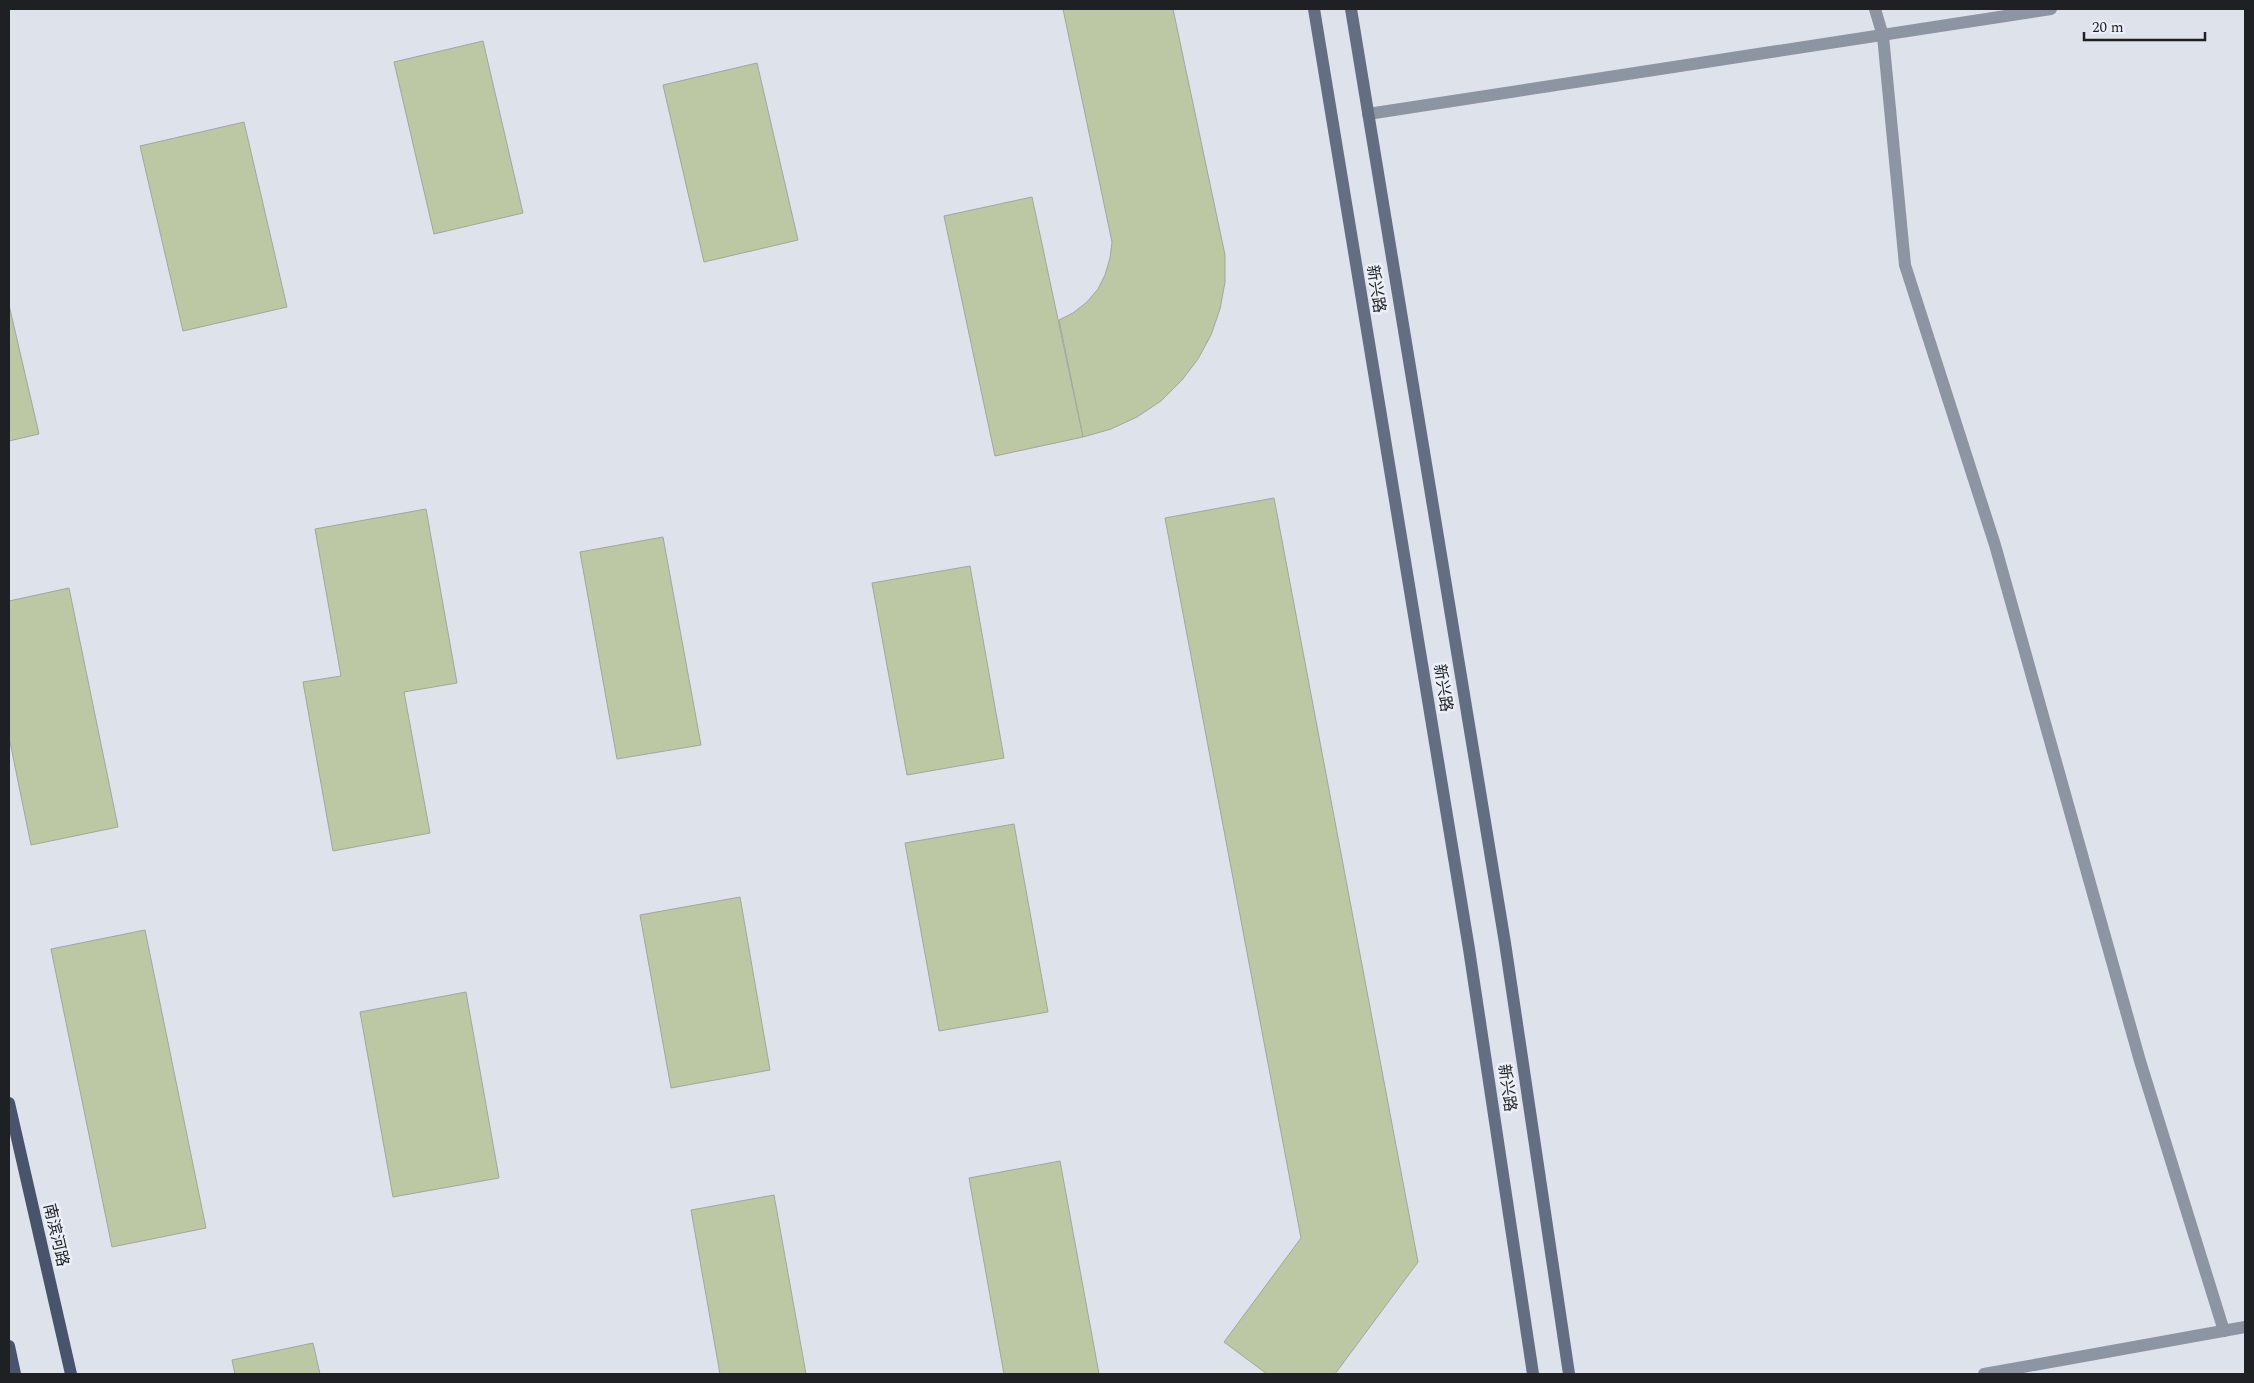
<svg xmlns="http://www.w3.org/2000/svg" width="2254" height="1383" font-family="Spectral,'Noto Sans SC',serif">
  <rect width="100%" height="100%" fill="#dee2ea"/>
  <g fill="#bcc7a4" stroke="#a3a69e">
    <polygon points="1063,9 1173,9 1225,255 1225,282 1220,309 1211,335 1198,359 1182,380 1161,401 1137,417 1111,429 1083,437 1059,320 1073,313 1087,302 1098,289 1105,275 1110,258 1112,242"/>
    <polygon points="483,41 523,213 434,234 394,62"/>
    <polygon points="757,63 798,240 704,262 663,85"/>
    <polygon points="244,122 287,307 183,331 140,146"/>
    <polygon points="1032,197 1083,437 995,456 944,216"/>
    <polygon points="9,305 39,434 9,441"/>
    <polygon points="1274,498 1418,1262 1335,1374 1267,1374 1224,1342 1301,1238 1165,518"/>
    <polygon points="426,509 457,683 404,692 430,833 333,851 303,682 341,676 315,529"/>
    <polygon points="663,537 701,745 617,759 580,552"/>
    <polygon points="970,566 1004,758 907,775 872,583"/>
    <polygon points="69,588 118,827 31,845 9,737 9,601"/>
    <polygon points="1014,824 1048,1012 939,1031 905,843"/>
    <polygon points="740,897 770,1070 671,1088 640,915"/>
    <polygon points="145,930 206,1228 112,1247 51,949"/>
    <polygon points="466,992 499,1178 393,1197 360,1012"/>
    <polygon points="1060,1161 1099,1374 1004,1374 969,1178"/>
    <polygon points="774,1195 806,1374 720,1374 691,1210"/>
    <polygon points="313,1343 320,1374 235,1374 232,1360"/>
  </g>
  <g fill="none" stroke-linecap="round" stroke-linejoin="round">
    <polyline stroke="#8d94a2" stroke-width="12" points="1875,9 1883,36 1905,265 1995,545 2140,1061 2224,1331"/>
    <polyline stroke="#8d94a2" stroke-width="12" points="1368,114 2051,9"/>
    <polyline stroke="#8d94a2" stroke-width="12" points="1984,1374 2245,1327"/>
    <g stroke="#646e82" stroke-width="12">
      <polyline points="1314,9 1469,949 1533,1374"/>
      <polyline points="1351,9 1505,943 1569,1374"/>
    </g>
    <g stroke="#48546b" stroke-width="12">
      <polyline points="9,1103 71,1374"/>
      <polyline points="9,1346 15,1374"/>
    </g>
  </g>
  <g text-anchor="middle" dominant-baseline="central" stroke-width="5" stroke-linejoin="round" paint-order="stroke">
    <g font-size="16" fill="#1f2023" stroke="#ebeff7">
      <text transform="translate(1376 289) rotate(81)">新兴路</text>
      <text transform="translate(1443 688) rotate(81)">新兴路</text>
      <text transform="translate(1507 1088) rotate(82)">新兴路</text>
      <text transform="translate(56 1235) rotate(77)">南滨河路</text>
    </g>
  </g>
  <rect width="2254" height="1383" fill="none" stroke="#1f2023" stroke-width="20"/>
  <path d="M2084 32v8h121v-8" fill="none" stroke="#1f2023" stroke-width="2.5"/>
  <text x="2092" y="32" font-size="15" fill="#1f2023" stroke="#ebeff7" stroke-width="4" paint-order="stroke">20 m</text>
</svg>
